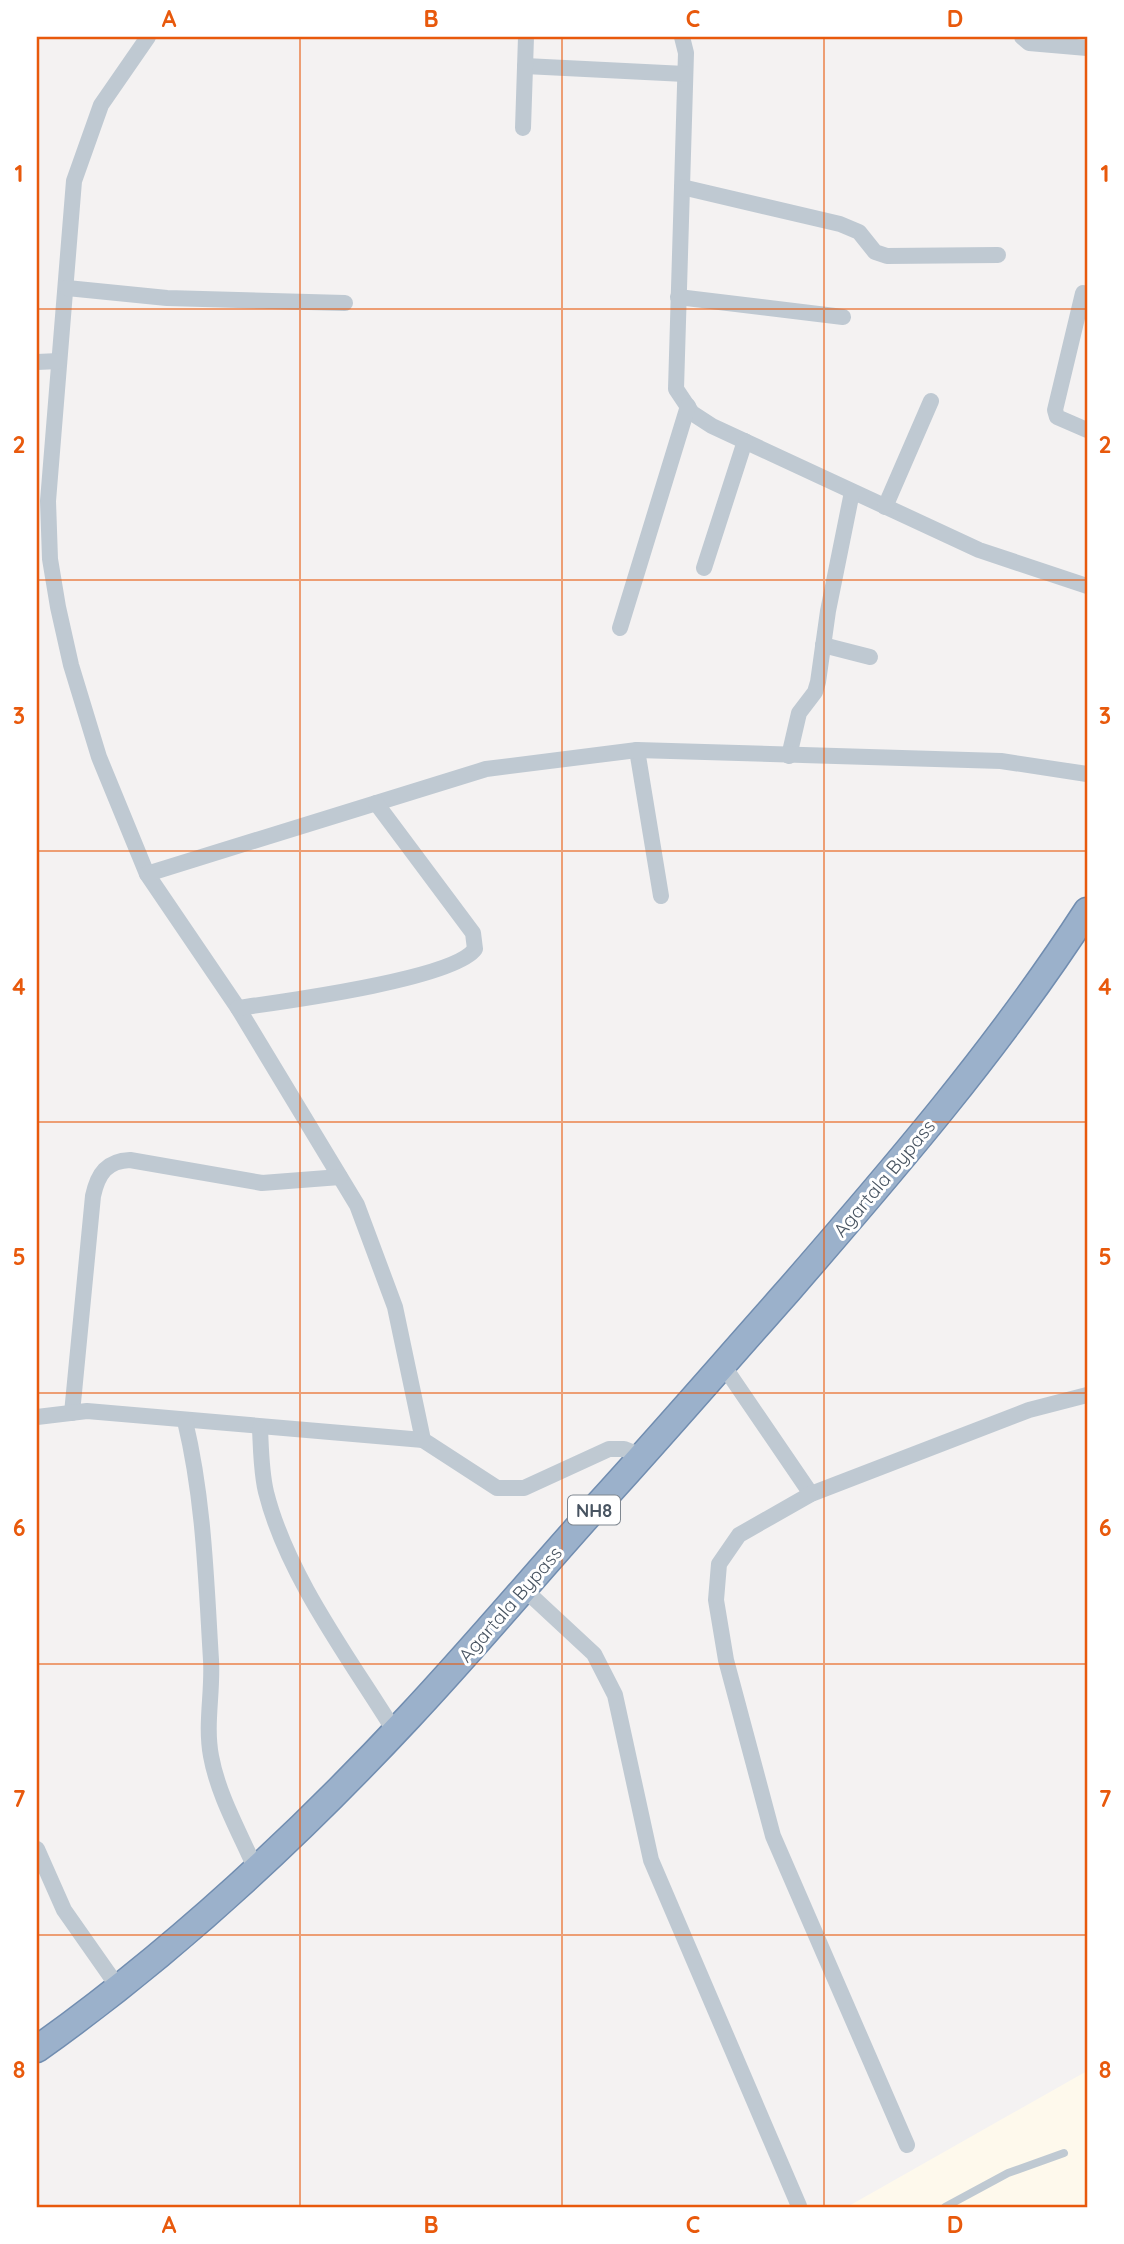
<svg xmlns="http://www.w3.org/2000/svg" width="1124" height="2244" font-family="Quicksand,sans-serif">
  <rect width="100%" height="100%" fill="#f4f2f2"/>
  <polygon fill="#fef9ec" points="1087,2071 1087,2207 847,2207"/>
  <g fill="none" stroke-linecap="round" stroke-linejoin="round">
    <g stroke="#718db0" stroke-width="29">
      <path id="trunk" d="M 37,2049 C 172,1953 296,1838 409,1717 C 473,1649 533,1577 596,1507 C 661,1436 724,1363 788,1291 C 894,1169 999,1047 1087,911"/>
    </g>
    <polyline stroke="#bfc9d2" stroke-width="8" points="945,2207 1008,2173 1064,2153"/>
    <g stroke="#bfc9d2" stroke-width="16">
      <polyline points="148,37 101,105 74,181 48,501 50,559 58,607 71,665 99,757 147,874 238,1008 357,1205 395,1307 423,1440 497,1488 524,1488 609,1449 624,1449 644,1457"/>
      <polyline points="682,37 686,53 676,389 692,413 712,426 979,550 1087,586"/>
      <polyline points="1022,37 1029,43 1087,48"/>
      <polyline points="525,66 685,74"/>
      <polyline points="523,128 526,37"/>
      <polyline points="682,187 840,224 859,232 875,252 887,256 998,255"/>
      <polyline points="67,288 167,298 345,303"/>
      <polyline points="1083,293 1055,410 1057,417 1087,430"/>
      <polyline points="678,297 843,317"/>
      <polyline points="37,362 59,361"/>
      <polyline points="885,507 931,401"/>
      <polyline points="704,568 745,441"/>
      <polyline points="620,628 688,406"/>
      <polyline points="823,645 870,657"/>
      <polyline points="637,750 661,896"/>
      <polyline points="789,756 799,713 815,692 818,682 828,611 852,492"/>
      <polyline points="147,874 486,769 637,750 1001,761 1087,774"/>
      <path d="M 238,1008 C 280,1002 454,979 475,949 L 473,933 L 376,803"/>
      <polyline points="723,1365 811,1494"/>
      <path d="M 72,1413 L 93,1196 C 98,1173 107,1161 130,1160 L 262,1183 L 340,1177"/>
      <polyline points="37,1417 87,1411 423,1440"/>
      <path d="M 185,1421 C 204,1500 206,1579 211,1660 C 213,1692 205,1724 211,1756 C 218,1795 240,1833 256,1870"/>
      <path d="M 260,1428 C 261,1449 261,1471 266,1492 C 287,1576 350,1659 395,1732"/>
      <polyline points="524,1589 594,1654 615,1695 651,1860 799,2206"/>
      <polyline points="37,1849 64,1910 118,1987"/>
      <polyline points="907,2145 773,1836 726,1660 716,1600 719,1564 739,1535 811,1494 1029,1410 1087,1395"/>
    </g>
    <use href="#trunk" stroke="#9bb1cb" stroke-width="26"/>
  </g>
  <path fill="none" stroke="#e8590c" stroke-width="2" stroke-opacity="0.55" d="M 300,37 L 300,2207M 562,37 L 562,2207M 824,37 L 824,2207M 37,309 L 1087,309M 37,580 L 1087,580M 37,851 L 1087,851M 37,1122 L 1087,1122M 37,1393 L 1087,1393M 37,1664 L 1087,1664M 37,1935 L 1087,1935"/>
  <g text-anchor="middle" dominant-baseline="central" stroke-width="6" stroke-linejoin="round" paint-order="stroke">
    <rect fill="#fff" stroke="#7f8790" stroke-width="2" x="568" y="1495.5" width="52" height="29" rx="5"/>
    <g font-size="18" font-weight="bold" fill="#485461">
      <text x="594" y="1510">NH8</text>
    </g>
    <g font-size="19" fill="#485461" stroke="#fff">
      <text transform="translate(884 1178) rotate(-50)">Agartala Bypass</text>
      <text transform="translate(510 1604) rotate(-49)">Agartala Bypass</text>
    </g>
  </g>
  <rect width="1124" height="2244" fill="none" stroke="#ffffff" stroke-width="77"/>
  <rect x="38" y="38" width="1048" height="2168" fill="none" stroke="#e8590c" stroke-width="2.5"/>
  <g font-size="23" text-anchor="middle" font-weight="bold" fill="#e8590c">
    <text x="169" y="27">A</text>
    <text x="431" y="27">B</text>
    <text x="693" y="27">C</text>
    <text x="955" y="27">D</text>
    <text x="19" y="182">1</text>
    <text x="1105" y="182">1</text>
    <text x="19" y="453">2</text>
    <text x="1105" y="453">2</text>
    <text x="19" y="724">3</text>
    <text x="1105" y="724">3</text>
    <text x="19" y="995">4</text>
    <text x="1105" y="995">4</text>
    <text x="19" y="1265">5</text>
    <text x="1105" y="1265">5</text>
    <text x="19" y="1536">6</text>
    <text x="1105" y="1536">6</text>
    <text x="19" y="1807">7</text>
    <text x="1105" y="1807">7</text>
    <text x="19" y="2078">8</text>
    <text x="1105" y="2078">8</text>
    <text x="169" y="2233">A</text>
    <text x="431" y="2233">B</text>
    <text x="693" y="2233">C</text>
    <text x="955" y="2233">D</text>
  </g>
</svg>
